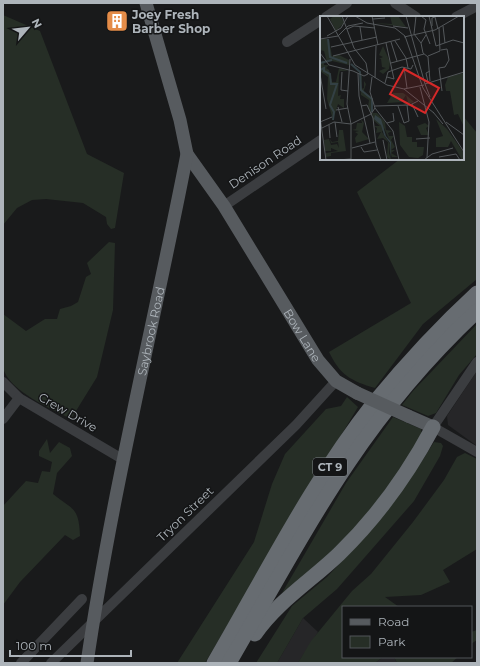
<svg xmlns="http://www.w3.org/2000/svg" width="480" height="666" font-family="Montserrat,sans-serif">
  <rect width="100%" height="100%" fill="#191a1b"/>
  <g fill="#262628">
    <polygon points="477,371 477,446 448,425 447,416"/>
    <polygon points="303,618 318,632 298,663 277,663"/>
    <polygon points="383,657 394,657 397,663 375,663"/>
  </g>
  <g fill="#262e26">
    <polygon points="3,15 40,31 87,154 124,173 115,228 111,229 107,224 106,217 83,203 46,199 32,200 17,208 3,225"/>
    <path d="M 463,116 L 477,133 L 477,279 L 423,324 L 375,388 C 351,381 340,375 329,352 L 411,303 L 357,192 L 400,159 L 463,159 Z"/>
    <path d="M 109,242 L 115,243 L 113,310 L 97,377 L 71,419 C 52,409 7,390 3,367 C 0,351 3,331 3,314 L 26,331 L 45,319 L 57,319 L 60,309 L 71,306 L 78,302 L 86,277 L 91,274 L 87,263 Z"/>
    <polygon points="477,324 477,354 459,375 436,413 428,416 402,405 413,391"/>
    <polygon points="347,397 358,407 205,663 177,663 254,542 272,484 285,454 326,409 341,406"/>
    <polygon points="393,417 421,429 422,436 421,442 346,542 282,593 346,483"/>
    <path d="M 47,439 L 50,453 L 59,442 L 70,448 L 72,456 L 57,473 L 53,494 C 73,510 79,507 80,536 L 73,540 L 65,535 L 20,582 L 3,605 L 3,506 L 26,481 L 38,483 L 42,471 L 50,472 L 52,462 L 39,456 L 39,451 Z"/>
    <polygon points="434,442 441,443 443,446 440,456 414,501 337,589 303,618 277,663 256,663 292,606 327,577 367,535 422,461"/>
    <polygon points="465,453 477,459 477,549 443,570 450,582 421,595 385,597 399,607 343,607 343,657 383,657 375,663 298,663 311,641 352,591 371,574 413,522 444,480 457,457"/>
    <polygon points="477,630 477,640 471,644 471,632"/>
    <polygon points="394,657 458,657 451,663 397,663"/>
  </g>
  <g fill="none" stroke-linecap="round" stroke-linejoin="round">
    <g stroke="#3b3d40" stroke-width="10">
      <polyline points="395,3 416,17"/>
      <polyline points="326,17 347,3"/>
      <polyline points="456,17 477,6"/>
      <polyline points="287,42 321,20"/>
      <polyline points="224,206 321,140"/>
      <polyline points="477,362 433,427 477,452"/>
      <polyline points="3,382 19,398 124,460"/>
      <polyline points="3,419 19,398"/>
      <polyline points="21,663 82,599"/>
      <polyline points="51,663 296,425 336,381"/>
    </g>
    <g stroke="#575b5f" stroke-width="13">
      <path id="s1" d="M 187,154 L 224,206 L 318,360 L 336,381 L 357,393"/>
      <polyline points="408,416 433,427"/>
      <path id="s2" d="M 87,663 C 112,492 154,324 187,154 L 180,120 L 146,3"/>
    </g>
    <g stroke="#676c71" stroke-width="15">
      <path d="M 255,634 C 277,602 312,580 339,554 C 377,517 408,474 433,427"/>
      <path d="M 214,663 C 265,576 311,483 374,403 C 406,364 440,327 477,293"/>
      <path d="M 229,663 C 268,596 305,527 348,463 C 385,408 429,356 477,311"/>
    </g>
    <polyline stroke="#575b5f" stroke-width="13" points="357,393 408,416"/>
  </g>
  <defs>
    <g id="building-square" transform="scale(1.15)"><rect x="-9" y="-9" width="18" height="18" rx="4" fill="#e48c48" stroke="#141516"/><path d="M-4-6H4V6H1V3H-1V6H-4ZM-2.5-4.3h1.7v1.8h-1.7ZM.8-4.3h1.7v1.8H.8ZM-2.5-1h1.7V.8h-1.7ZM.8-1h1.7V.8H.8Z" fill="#fff"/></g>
  </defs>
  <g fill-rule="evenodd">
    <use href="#building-square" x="117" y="21"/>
  </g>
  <g text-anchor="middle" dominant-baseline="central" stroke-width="3" stroke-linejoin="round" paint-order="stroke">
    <rect fill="#141516" stroke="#7f8489" stroke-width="1" x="313" y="458" width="34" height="18" rx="3"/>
    <g font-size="11" font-weight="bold" fill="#adb4ba">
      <text x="330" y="467">CT 9</text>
    </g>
    <g font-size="12" font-weight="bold" fill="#adb4ba" stroke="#141516" text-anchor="start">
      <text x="132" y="14">Joey Fresh<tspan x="132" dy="14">Barber Shop</tspan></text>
    </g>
    <g font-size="12" fill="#adb4ba" stroke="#141516">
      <text transform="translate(265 162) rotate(-34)">Denison Road</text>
      <text stroke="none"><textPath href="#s2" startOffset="338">Saybrook Road</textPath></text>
      <text stroke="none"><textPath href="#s1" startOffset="215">Bow Lane</textPath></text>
      <text transform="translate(68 412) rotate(30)">Crew Drive</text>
      <text transform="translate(185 514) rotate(-44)">Tryon Street</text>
    </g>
  </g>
  <g transform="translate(320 16)">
    <rect width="144" height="144" fill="#191a1b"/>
    <path d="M 14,0 L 21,0 L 24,7 L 16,15 L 10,3 ZM 70,0 L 78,0 L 86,11 L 54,7 L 72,8 ZM 0,23 L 9,23 L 12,40 L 19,39 L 29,44 L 29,49 L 12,45 L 7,46 L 4,35 L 0,34 ZM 63,30 L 70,46 L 69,53 L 63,58 L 59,55 L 66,52 L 62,51 L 61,43 L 59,43 L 63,41 L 59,39 ZM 5,45 L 4,49 L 9,49 L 6,52 L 9,54 L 12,66 L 16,66 L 19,52 L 28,55 L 20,55 L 19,59 L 18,80 L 21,79 L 20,83 L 24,83 L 24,92 L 18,88 L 13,104 L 7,83 L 8,61 L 0,55 L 0,46 ZM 144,57 L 144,111 L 138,98 L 134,99 L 130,75 L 126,75 L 125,69 L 128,61 ZM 40,59 L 42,60 L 41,73 L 44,72 L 44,65 L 46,68 L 43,77 L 51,81 L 53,87 L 51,97 L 48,91 L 49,84 L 41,79 ZM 73,77 L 83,77 L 86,79 L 82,85 L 88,86 L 86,79 L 94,86 L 85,89 L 83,86 L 67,87 ZM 52,97 L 57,97 L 65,106 L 66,114 L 72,115 L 68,117 L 69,120 L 74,120 L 71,124 L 75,131 L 71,134 L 75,134 L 71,137 L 78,141 L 72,141 L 73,144 L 70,136 L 71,128 L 64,112 L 62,116 L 70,128 L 69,137 L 71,144 L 67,141 L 68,126 L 63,122 L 57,123 L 61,116 L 56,117 L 57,112 L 54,110 L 60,110 L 53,104 ZM 41,103 L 44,107 L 42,116 L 49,123 L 36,127 L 35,122 L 38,118 L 35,116 L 39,115 L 32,114 L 36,113 L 37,107 L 42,107 ZM 116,103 L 127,113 L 144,137 L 144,144 L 142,144 L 131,125 L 128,131 L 116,131 L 116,122 L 123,120 ZM 79,106 L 85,110 L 87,121 L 92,121 L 92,126 L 97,126 L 97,131 L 104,131 L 103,139 L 98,142 L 89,141 L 80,129 ZM 105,107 L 109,110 L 106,112 L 109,119 L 101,119 L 97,110 ZM 19,114 L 23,114 L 26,135 L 11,137 L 11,140 L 6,141 L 6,137 L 18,135 L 11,132 L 11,135 L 5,135 L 4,124 L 9,123 L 11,129 L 17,128 L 19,132 L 18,126 L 11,127 L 10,123 L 12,126 L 18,125 Z" fill="#262e26"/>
    <path d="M 55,99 L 61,103 L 66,120 L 71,126 L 71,144 L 70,127 L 64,119 L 61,109 L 54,103 Z" fill="#334044"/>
    <path fill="none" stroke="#334044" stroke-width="2" d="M 8,23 L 10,41 L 27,47M 0,47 L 12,44M 31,48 L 40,56 L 41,74 L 52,83 L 52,96M 0,54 L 4,52 L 4,55 L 10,58 L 11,68 L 17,68 L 10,89 L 14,96 L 13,104"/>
    <path fill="none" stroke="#54585b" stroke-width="1" d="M 7,0 L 35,49 L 67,69 L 84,73 L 114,97M 22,0 L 34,32 L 46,47 L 48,58M 35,0 L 47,7 L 75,12 L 85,20 L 103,72 L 144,136M 52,0 L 58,29M 86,0 L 105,68 L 144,56M 96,0 L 94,18 L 101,27M 101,0 L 106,4 L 104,13 L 110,28M 109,0 L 116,30 L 133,24 L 144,27M 53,3 L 65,2M 73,10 L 88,12M 112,10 L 112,2 L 115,1 L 118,13M 123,10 L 125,27M 40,11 L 42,24M 27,13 L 34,10 L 55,12M 106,19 L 101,27 L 103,37 L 108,41 L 110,65M 7,20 L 21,12 L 28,0M 84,21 L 115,14 L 139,0M 0,23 L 18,20 L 28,10 L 43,7M 75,25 L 86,42 L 88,52M 71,26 L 77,45M 66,27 L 74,63 L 67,61M 11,31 L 57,21M 121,34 L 127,33 L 129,44 L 125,51 L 119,52 L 122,75M 0,37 L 9,49 L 33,55 L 44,60 L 48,58M 13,40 L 80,23M 108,40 L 120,35 L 119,12M 30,43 L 27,88 L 31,108M 71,47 L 104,38M 84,51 L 87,72M 22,56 L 21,74 L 28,75M 38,57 L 39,80 L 50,127M 0,58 L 6,93M 52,61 L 50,76 L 55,92 L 73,115 L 79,144M 55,62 L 56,30M 108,66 L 106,57 L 110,55M 65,67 L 68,56 L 82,51 L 91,53 L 93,49M 105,68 L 110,81M 100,71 L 109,106 L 107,142M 84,73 L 104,69M 92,88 L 98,101M 41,90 L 47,89 L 53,102 L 56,129 L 61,144M 55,90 L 90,89 L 98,85M 78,90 L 84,107 L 89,105 L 87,89M 18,91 L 22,106M 16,94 L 28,92M 113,96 L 123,108M 0,101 L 6,144M 0,106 L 12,101M 15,106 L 17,121M 126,106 L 144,119M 67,107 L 74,105 L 73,97M 31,108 L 31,144M 9,109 L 10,122M 0,113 L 14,106 L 31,108 L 51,98 L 55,92M 96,123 L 110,122M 63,124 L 67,144M 41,131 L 44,136 L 57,134M 32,132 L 55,126M 119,141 L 136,138 L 140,144M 17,144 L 31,143M 104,144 L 112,138 L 133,132"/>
    <path fill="#d62828" fill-opacity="0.15" stroke="#d62828" stroke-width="2" d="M 84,53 L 119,72 L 105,97 L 70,78 Z"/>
    <rect width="144" height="144" fill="none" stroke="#adb4ba" stroke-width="2"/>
  </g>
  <rect width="480" height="666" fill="none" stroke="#adb4ba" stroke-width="8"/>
  <rect x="342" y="606" width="130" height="52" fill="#141516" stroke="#515558"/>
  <rect x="350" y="619" width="20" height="6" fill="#575b5f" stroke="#515558"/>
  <text x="378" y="626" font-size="12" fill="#adb4ba">Road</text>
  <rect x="350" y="636" width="20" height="12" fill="#262e26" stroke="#515558"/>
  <text x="378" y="646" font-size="12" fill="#adb4ba">Park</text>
  <g transform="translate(28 28) rotate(62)" stroke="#141516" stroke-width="3" paint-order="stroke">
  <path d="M0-3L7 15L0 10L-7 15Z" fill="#adb4ba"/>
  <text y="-6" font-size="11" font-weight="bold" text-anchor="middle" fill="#adb4ba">N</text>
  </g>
  <path d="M10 650v6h121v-6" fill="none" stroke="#adb4ba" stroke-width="2"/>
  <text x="16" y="650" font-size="12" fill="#adb4ba" stroke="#141516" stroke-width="3" paint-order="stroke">100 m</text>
</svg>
